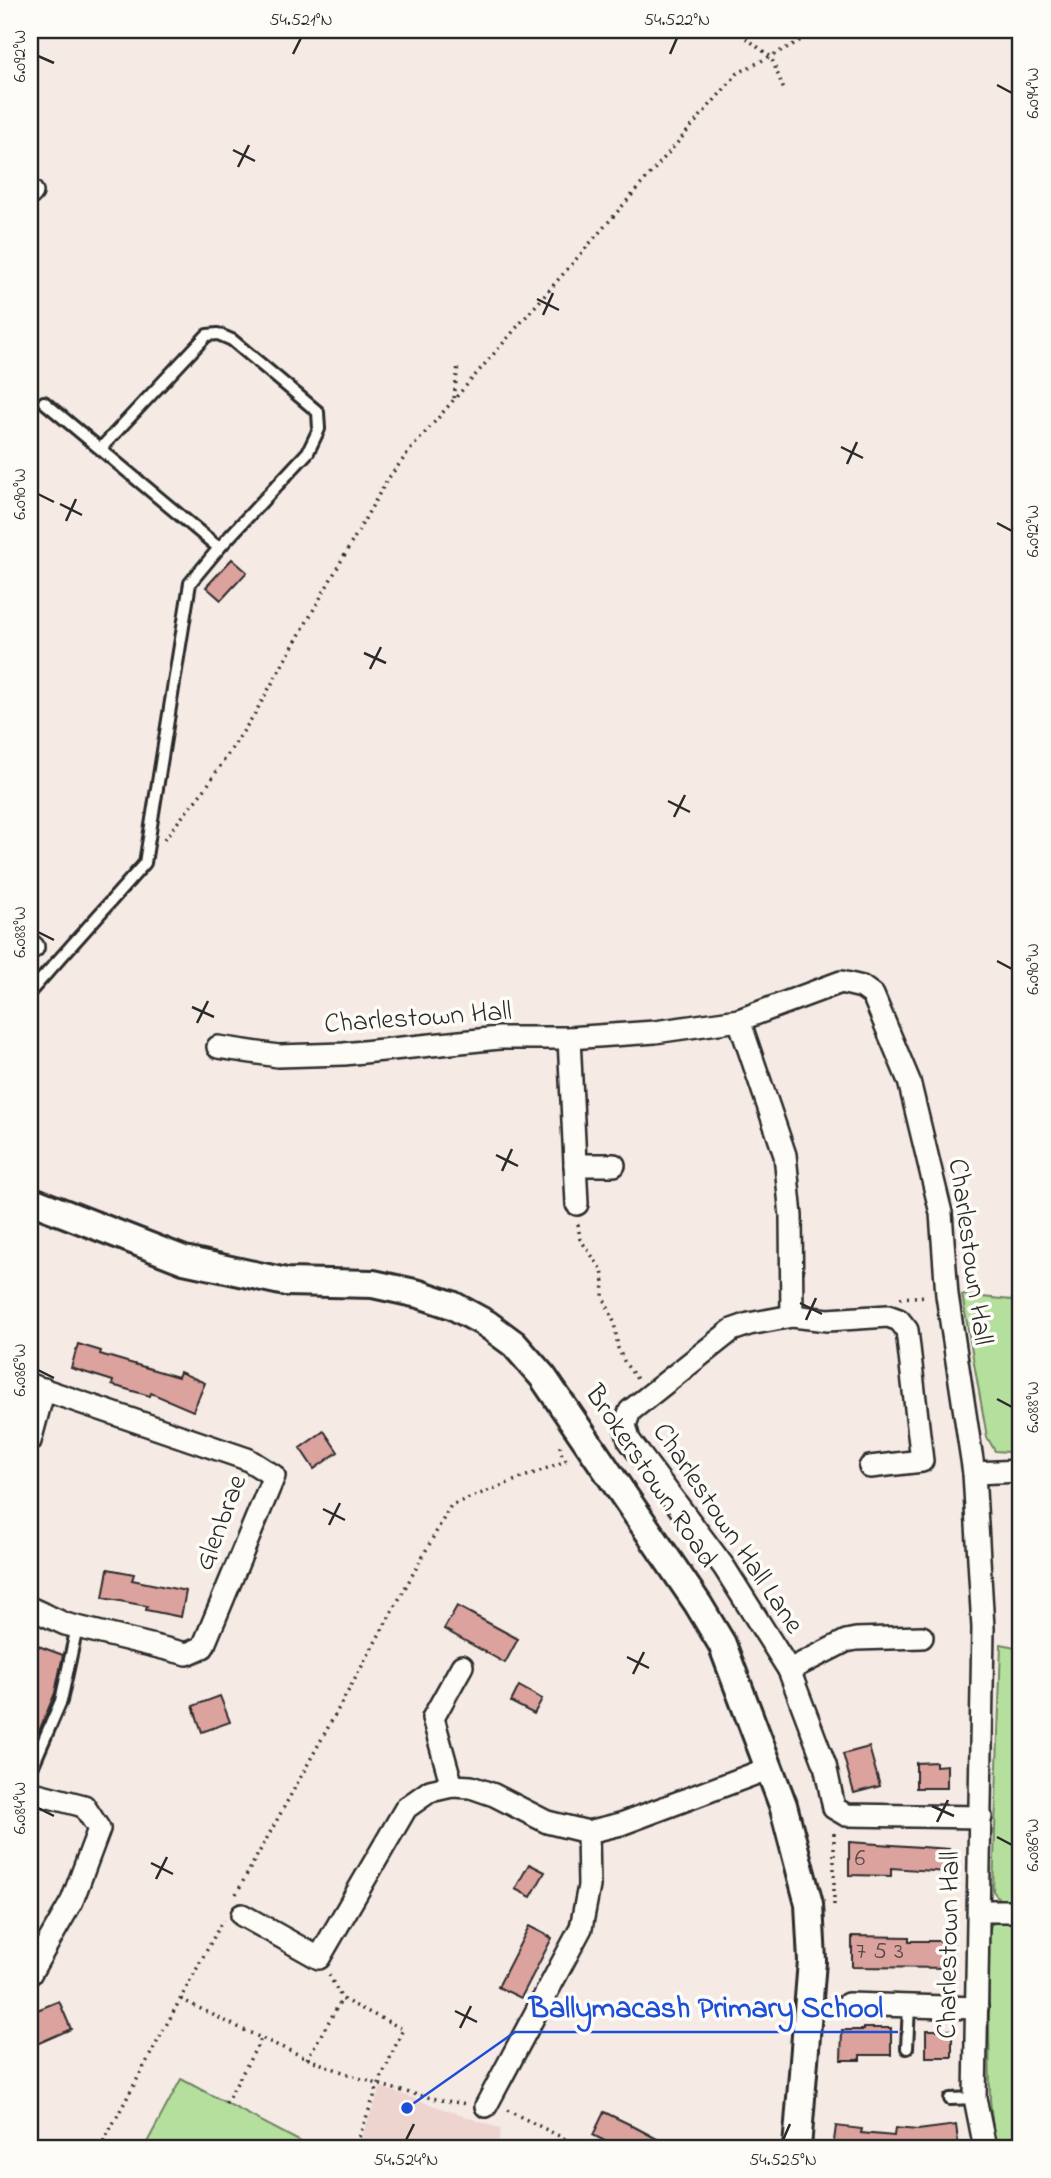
<svg xmlns="http://www.w3.org/2000/svg" width="1051" height="2178" font-family="'Indie Flower',sans-serif">
  <rect width="100%" height="100%" fill="#f6eae5"/>
  <filter id="ink" filterUnits="userSpaceOnUse"><feTurbulence type="fractalNoise" baseFrequency=".0143" numOctaves="2"/><feDisplacementMap in="SourceGraphic" scale="14" xChannelSelector="R" yChannelSelector="G"/><feConvolveMatrix kernelMatrix="1 2 1 2 8 2 1 2 1" color-interpolation-filters="sRGB"/></filter>
  <g filter="url(#ink)">
    <polygon fill="#eed4cf" points="381,2087 501,2129 497,2148 357,2148"/>
    <g fill="#b5df9c" stroke="#708564" stroke-width="2">
      <polygon points="962,1295 1021,1301 1021,1453 995,1451 987,1437"/>
      <polygon points="1001,1644 1020,1648 1021,1899 1019,1901 1000,1900 993,1891"/>
      <polygon points="1000,1919 1021,1920 1021,2136 994,2140 990,2099 988,1937 991,1925"/>
      <polygon points="181,2079 301,2142 298,2148 144,2148"/>
    </g>
    <g fill="#dca29d" stroke="#2b2b2b" stroke-width="2">
      <polygon points="232,559 247,572 221,600 206,587"/>
      <polygon points="78,1344 101,1351 100,1354 178,1377 180,1372 205,1383 193,1411 151,1393 150,1396 112,1385 113,1381 71,1368"/>
      <polygon points="324,1431 338,1452 314,1469 300,1448"/>
      <polygon points="108,1569 134,1574 132,1580 186,1591 181,1617 146,1610 147,1606 103,1598"/>
      <polygon points="457,1606 518,1639 505,1663 444,1629"/>
      <polygon points="30,1643 63,1655 55,1693 30,1753"/>
      <polygon points="519,1686 542,1699 534,1714 511,1702"/>
      <polygon points="220,1696 230,1722 202,1732 193,1706"/>
      <polygon points="869,1747 880,1786 854,1793 843,1754"/>
      <polygon points="936,1762 936,1766 947,1765 947,1788 916,1788 916,1763"/>
      <polygon points="849,1842 949,1849 947,1872 891,1868 891,1876 849,1875"/>
      <polygon points="529,1864 545,1872 531,1897 515,1889"/>
      <polygon points="529,1926 552,1938 521,1998 498,1987"/>
      <polygon points="852,1936 909,1937 909,1941 953,1941 953,1968 852,1967"/>
      <polygon points="59,2001 71,2029 30,2047 30,2013"/>
      <polygon points="864,2028 891,2028 891,2055 860,2055 860,2060 841,2060 842,2030 864,2030"/>
      <rect x="926" y="2030" width="26" height="27"/>
      <polygon points="604,2112 629,2124 674,2148 618,2148 593,2135"/>
      <polygon points="956,2125 959,2148 833,2148 836,2126 862,2129 861,2133 894,2136 895,2128 918,2130"/>
    </g>
    <g fill="none" stroke-linecap="round" stroke-linejoin="round">
      <g stroke="#2b2b2b" stroke-width="16">
        <g id="service">
          <polyline points="101,448 207,335 218,334 232,340 318,412 319,429 308,452 219,548"/>
          <polyline points="30,992 145,863 190,583 219,548 44,402"/>
          <polyline points="30,1772 61,1701 77,1627"/>
          <polyline points="907,2048 909,2006"/>
          <polyline points="950,2099 975,2098"/>
        </g>
      </g>
      <g stroke="#2b2b2b" stroke-width="26">
        <g id="minor">
          <polyline points="30,194 32,192"/>
          <polyline points="30,945 33,947"/>
          <polyline points="739,1020 785,1155 791,1216 792,1316"/>
          <polyline points="569,1038 577,1204"/>
          <polyline points="218,1047 278,1056 344,1054 499,1038 569,1038 655,1032 739,1020 841,982 862,987 873,995 909,1081 941,1213 947,1295 974,1473 983,1628 975,2098 985,2148"/>
          <polyline points="575,1165 614,1165"/>
          <polyline points="30,1385 247,1459 274,1476 203,1647 187,1654 65,1624 30,1608"/>
          <polyline points="30,1441 44,1389"/>
          <polyline points="870,1467 922,1461 907,1330 899,1320 888,1316 828,1320 792,1316 749,1324 732,1330 630,1411 625,1425 629,1440 724,1567 789,1670 825,1765 834,1808 846,1815 981,1817"/>
          <polyline points="974,1473 1021,1471"/>
          <polyline points="789,1670 846,1641 856,1639 922,1637"/>
          <polyline points="452,1786 433,1718 462,1666"/>
          <polyline points="30,1792 84,1806 99,1829 72,1901 30,1974"/>
          <polyline points="979,1911 1021,1911"/>
          <polyline points="242,1915 319,1958 406,1808 430,1791 452,1786 471,1787 494,1795 547,1822 588,1832 621,1824 770,1768"/>
          <polyline points="848,2004 977,2008"/>
          <polyline points="486,2106 581,1928 589,1886 588,1832"/>
        </g>
      </g>
      <g stroke="#2b2b2b" stroke-width="32">
        <polyline id="tertiary" points="30,1200 184,1260 286,1282 373,1284 419,1294 452,1305 487,1324 514,1344 543,1377 698,1604 722,1644 783,1805 809,1904 812,1961 797,2148"/>
      </g>
      <g stroke="#2b2b2b" stroke-width="3.5" stroke-dasharray="2 5" stroke-linecap="butt">
        <polyline points="746,38 771,57 784,90"/>
        <polyline points="454,398 458,365"/>
        <polyline points="164,839 205,789 254,715 387,480 411,449 738,73 798,42 812,30"/>
        <polyline points="578,1224 580,1239 602,1270 604,1282 603,1296 614,1322 618,1348 625,1363 637,1379"/>
        <polyline points="900,1298 927,1296"/>
        <polyline points="560,1446 561,1453 567,1461"/>
        <polyline points="236,1894 451,1505 566,1461"/>
        <polyline points="834,1905 834,1832"/>
        <polyline points="329,1975 342,1999 403,2029 379,2083 355,2148"/>
        <path d="M 181,1999 C 269,2043 369,2092 468,2104"/>
        <polyline points="307,2059 342,1999"/>
        <polyline points="226,2103 261,2039"/>
        <polyline points="507,2110 583,2148"/>
        <polyline points="100,2148 223,1920"/>
      </g>
      <use href="#service" stroke="#fdfcf7" stroke-width="10"/>
      <use href="#minor" stroke="#fdfcf7" stroke-width="21"/>
      <use href="#tertiary" stroke="#fdfcf7" stroke-width="26"/>
    </g>
  </g>
  <path fill="none" stroke="#2b2b2b" stroke-width="2.5" d="M 293,54 L 301,38M 670,54 L 677,38M 38,56 L 54,63M 997,85 L 1012,93M 233,150 L 255,161M 238,167 L 249,145M 537,299 L 559,310M 543,315 L 553,293M 841,447 L 863,458M 847,464 L 857,442M 38,494 L 54,502M 60,504 L 82,515M 66,521 L 76,499M 997,523 L 1012,531M 364,653 L 386,663M 370,669 L 381,647M 668,801 L 690,812M 674,817 L 685,795M 38,932 L 54,940M 997,961 L 1012,969M 192,1007 L 214,1017M 197,1023 L 208,1001M 496,1155 L 518,1166M 502,1171 L 512,1149M 800,1303 L 822,1314M 806,1320 L 816,1298M 38,1370 L 54,1378M 997,1399 L 1012,1407M 323,1509 L 345,1520M 329,1525 L 340,1503M 627,1657 L 649,1668M 633,1674 L 644,1652M 932,1806 L 954,1816M 38,1808 L 54,1816M 937,1822 L 948,1800M 997,1837 L 1012,1845M 151,1863 L 173,1874M 156,1879 L 167,1857M 455,2011 L 477,2022M 460,2028 L 471,2006M 406,2140 L 414,2124M 783,2140 L 790,2124"/>
  <g text-anchor="middle" dominant-baseline="central" stroke-width="7" stroke-linejoin="round" paint-order="stroke">
    <g font-size="24" fill="#574948">
      <text x="860" y="1859">6</text>
      <text x="861" y="1952">7</text>
      <text x="880" y="1952">5</text>
      <text x="899" y="1952">3</text>
    </g>
    <g font-size="28" fill="#2b2b2b" stroke="#fdfcf7">
      <text transform="translate(418 1019) rotate(-4)">Charlestown Hall</text>
      <text transform="translate(969 1252) rotate(82)">Charlestown Hall</text>
      <text transform="translate(650 1477) rotate(56)">Brokerstown Road</text>
      <text transform="translate(222 1523) rotate(-69)">Glenbrae</text>
      <text transform="translate(727 1529) rotate(56)">Charlestown Hall Lane</text>
      <text transform="translate(950 1945) rotate(-89)">Charlestown Hall</text>
    </g>
  </g>
  <path fill="none" stroke="#1d4ed8" stroke-width="2.5" d="M407 2108L515 2032H898"/>
  <circle fill="#1d4ed8" stroke="#fdfcf7" stroke-width="2.5" cx="407" cy="2108" r="7"/>
  <g font-size="30" text-anchor="middle" font-weight="bold" fill="#1d4ed8" stroke="#fdfcf7" stroke-width="7" stroke-linejoin="round" paint-order="stroke">
    <text x="706" y="2017">Ballymacash Primary School</text>
  </g>
  <rect width="1051" height="2178" fill="none" stroke="#fdfcf7" stroke-width="77"/>
  <rect x="38" y="38" width="974" height="2102" fill="none" stroke="#2b2b2b" stroke-width="2.5"/>
  <g font-size="18" text-anchor="middle" fill="#2b2b2b">
    <text x="301" y="25">54.521°N</text>
    <text x="677" y="25">54.522°N</text>
    <text transform="translate(19 56) rotate(-90)" y="6">6.092°W</text>
    <text transform="translate(1032 93) rotate(-90)" y="6">6.094°W</text>
    <text transform="translate(19 494) rotate(-90)" y="6">6.090°W</text>
    <text transform="translate(1032 531) rotate(-90)" y="6">6.092°W</text>
    <text transform="translate(19 932) rotate(-90)" y="6">6.088°W</text>
    <text transform="translate(1032 969) rotate(-90)" y="6">6.090°W</text>
    <text transform="translate(19 1370) rotate(-90)" y="6">6.086°W</text>
    <text transform="translate(1032 1407) rotate(-90)" y="6">6.088°W</text>
    <text transform="translate(19 1808) rotate(-90)" y="6">6.084°W</text>
    <text transform="translate(1032 1845) rotate(-90)" y="6">6.086°W</text>
    <text x="406" y="2165">54.524°N</text>
    <text x="783" y="2165">54.525°N</text>
  </g>
</svg>
